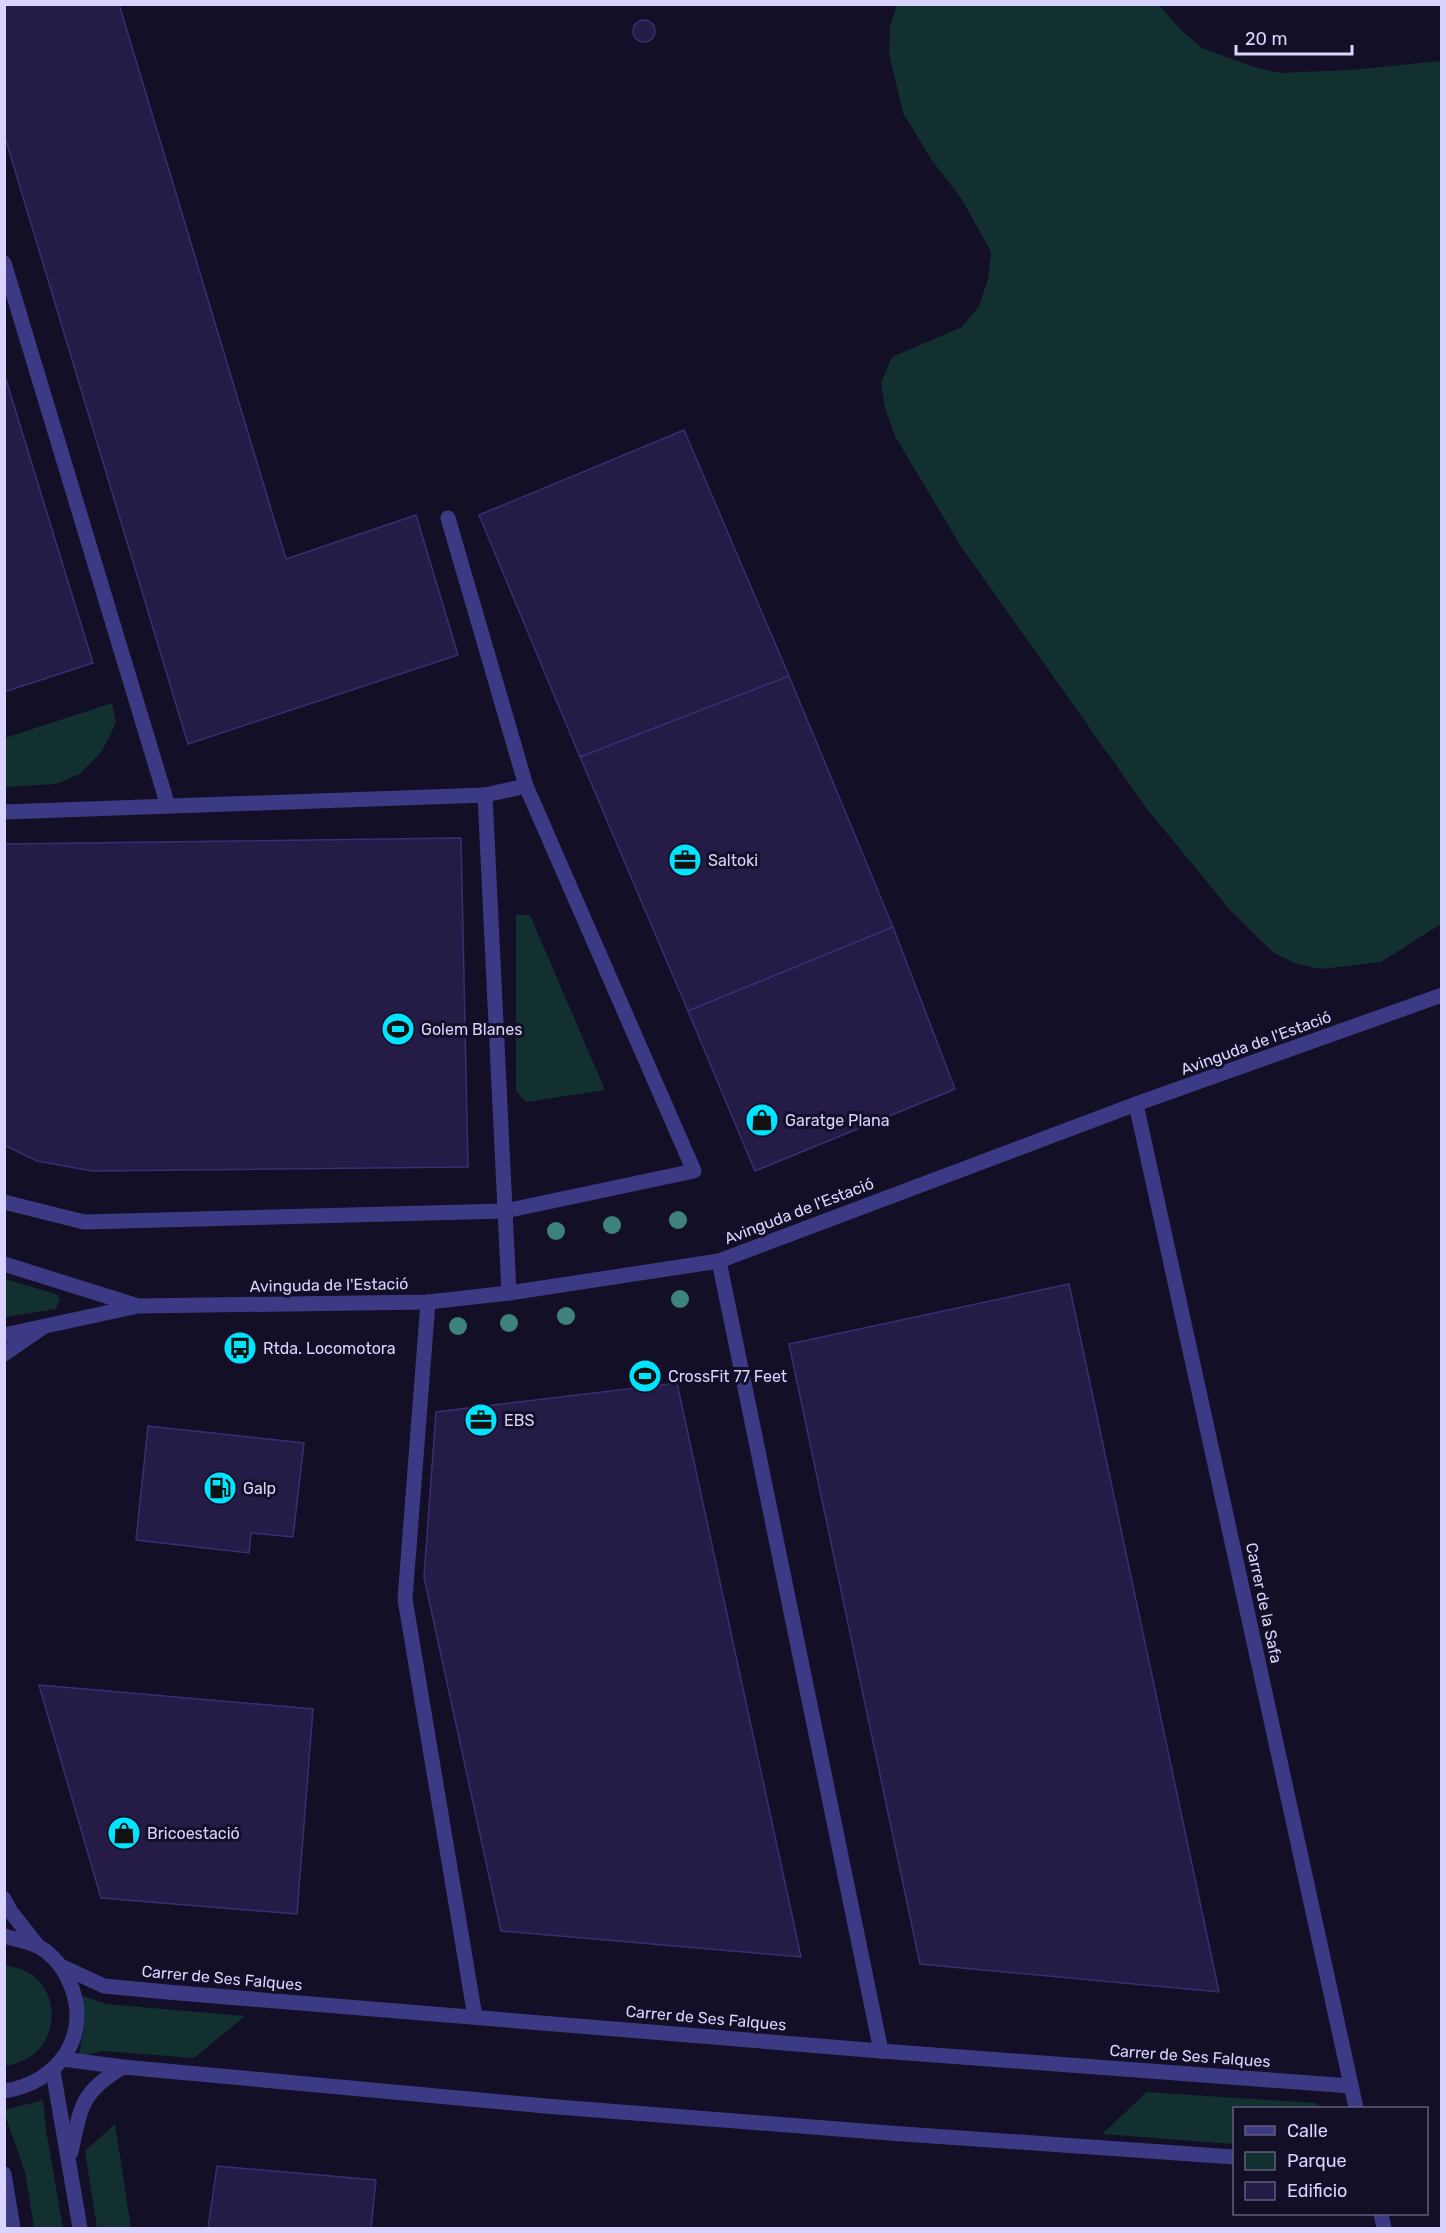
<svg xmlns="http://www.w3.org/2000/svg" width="1446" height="2233" font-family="Rubik,sans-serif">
  <rect width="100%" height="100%" fill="#130f26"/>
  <g fill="#12302f">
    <polygon points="897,5 1159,5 1182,31 1202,48 1254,67 1280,73 1351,70 1441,61 1441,924 1381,962 1321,969 1297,964 1274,953 1255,935 1230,910 1147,809 960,545 895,436 885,408 881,383 892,357 962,327 979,306 988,279 991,252 963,201 931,159 903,113 889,53 890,26"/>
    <polygon points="112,703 116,723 102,751 80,774 56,784 5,787 5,738"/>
    <polygon points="516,915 530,915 605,1090 526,1102 516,1091"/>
    <polygon points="5,1279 56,1294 60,1299 56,1309 5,1317"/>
    <path d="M 5,1965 C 12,1967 20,1968 27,1972 C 62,1990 59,2046 22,2061 C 16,2063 11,2066 5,2065 Z"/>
    <polygon points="83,1996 106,2004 245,2016 194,2058 103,2051 85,2055 79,2053 84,2026 79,1999"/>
    <polygon points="1147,2092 1315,2103 1321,2108 1234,2108 1234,2144 1102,2134"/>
    <polygon points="43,2100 46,2130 63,2228 34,2228 25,2172 5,2115 5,2110"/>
    <polygon points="115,2124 131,2228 97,2228 85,2151"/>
  </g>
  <g fill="#241b47" stroke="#3b2d73" stroke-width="1.5">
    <polygon points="4,4 119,4 286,559 416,515 458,655 188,744 4,134"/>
    <circle cx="644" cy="31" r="11"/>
    <polygon points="4,373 93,663 4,692"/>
    <polygon points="684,430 789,676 580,757 479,515"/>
    <polygon points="789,676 893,927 688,1011 580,757"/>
    <polygon points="461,838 468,1167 92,1171 37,1161 4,1145 4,844"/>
    <polygon points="893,927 955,1089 755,1171 688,1011"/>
    <polygon points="1069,1284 1219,1992 920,1964 789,1344"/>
    <polygon points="677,1383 801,1957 501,1931 424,1577 436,1412"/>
    <polygon points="148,1426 304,1443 293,1537 251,1533 249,1553 136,1540"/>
    <polygon points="39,1685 313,1709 297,1914 101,1898"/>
    <polygon points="217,2166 376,2180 371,2228 208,2228"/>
  </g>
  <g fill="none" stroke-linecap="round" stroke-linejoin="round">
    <g stroke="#3d3a85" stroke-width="15">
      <polyline points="4,263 168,806"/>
      <polyline points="485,795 526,786"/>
      <polyline points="4,812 485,795 509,1293"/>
      <polyline points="4,1202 84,1222 505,1211 694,1171 526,786 448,518"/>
      <polyline points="719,1261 881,2051"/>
      <polyline points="428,1302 405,1599 475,2017"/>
    </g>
    <g stroke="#3d3a85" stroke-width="15">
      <polyline points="1136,1104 1356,2108"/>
      <polyline points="4,1264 135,1305"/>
      <polyline points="4,1335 138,1306 428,1302 509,1293 719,1261 1136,1104 1442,995"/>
      <polyline points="63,1967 104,1986 167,1992 881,2051 1351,2086"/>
      <polyline points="63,2059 123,2067 545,2106 889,2133 1234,2157"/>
      <polyline points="1381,2214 1384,2228"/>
    </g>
    <g stroke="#3d3a85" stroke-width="15">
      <polyline points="4,1354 43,1327"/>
      <polyline points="4,1899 11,1912 37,1945"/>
      <path d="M 4,1936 C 14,1939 26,1941 35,1945 C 50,1951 63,1967 69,1981 C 93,2033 60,2083 4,2091"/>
      <polyline points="53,2071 80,2228"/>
      <path d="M 71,2152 C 81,2106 81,2092 123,2067"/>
      <polyline points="4,2174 13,2228"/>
    </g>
  </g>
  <g fill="#3d827b">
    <circle cx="678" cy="1220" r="9"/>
    <circle cx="612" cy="1225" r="9"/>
    <circle cx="556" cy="1231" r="9"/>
    <circle cx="680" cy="1299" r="9"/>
    <circle cx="566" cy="1316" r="9"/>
    <circle cx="509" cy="1323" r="9"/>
    <circle cx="458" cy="1326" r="9"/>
  </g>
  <defs>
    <g id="office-disc" transform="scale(1.725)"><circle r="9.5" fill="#00e5ff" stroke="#130f26"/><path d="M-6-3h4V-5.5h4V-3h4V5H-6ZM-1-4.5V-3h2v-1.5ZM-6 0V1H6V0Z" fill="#111"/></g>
    <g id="stadium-disc" transform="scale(1.725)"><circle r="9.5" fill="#00e5ff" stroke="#130f26"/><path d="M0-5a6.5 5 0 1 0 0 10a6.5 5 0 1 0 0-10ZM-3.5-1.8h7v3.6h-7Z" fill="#111"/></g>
    <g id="shop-disc" transform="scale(1.725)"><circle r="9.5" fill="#00e5ff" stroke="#130f26"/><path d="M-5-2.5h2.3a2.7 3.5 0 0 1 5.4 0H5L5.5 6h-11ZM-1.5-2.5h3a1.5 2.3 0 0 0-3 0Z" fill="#111"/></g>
    <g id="bus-disc" transform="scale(1.725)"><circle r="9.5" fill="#00e5ff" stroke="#130f26"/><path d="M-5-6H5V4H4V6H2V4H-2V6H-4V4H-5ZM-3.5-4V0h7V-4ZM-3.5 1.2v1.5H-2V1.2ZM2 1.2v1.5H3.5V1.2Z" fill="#111"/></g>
    <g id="fuel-disc" transform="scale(1.725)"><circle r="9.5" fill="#00e5ff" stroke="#130f26"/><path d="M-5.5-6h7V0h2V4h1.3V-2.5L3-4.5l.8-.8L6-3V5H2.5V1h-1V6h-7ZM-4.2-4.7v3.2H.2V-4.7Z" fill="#111"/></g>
  </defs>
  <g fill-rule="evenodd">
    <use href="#office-disc" x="685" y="860"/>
    <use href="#stadium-disc" x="398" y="1029"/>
    <use href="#shop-disc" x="762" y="1120"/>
    <use href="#bus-disc" x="240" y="1348"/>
    <use href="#stadium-disc" x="645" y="1376"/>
    <use href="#office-disc" x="481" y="1420"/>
    <use href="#fuel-disc" x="220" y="1488"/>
    <use href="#shop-disc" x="124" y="1833"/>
  </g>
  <g text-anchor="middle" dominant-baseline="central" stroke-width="6" stroke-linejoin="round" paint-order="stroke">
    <g font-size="16" fill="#d9d4ff" stroke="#130f26" text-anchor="start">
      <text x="708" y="860">Saltoki</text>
      <text x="421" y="1029">Golem Blanes</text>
      <text x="785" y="1120">Garatge Plana</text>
      <text x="263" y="1348">Rtda. Locomotora</text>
      <text x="668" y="1376">CrossFit 77 Feet</text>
      <text x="504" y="1420">EBS</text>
      <text x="243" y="1488">Galp</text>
      <text x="147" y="1833">Bricoestació</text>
    </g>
    <g font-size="16" fill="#d9d4ff" stroke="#130f26">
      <text transform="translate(1256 1043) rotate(-20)">Avinguda de l'Estació</text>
      <text transform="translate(799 1211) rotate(-21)">Avinguda de l'Estació</text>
      <text transform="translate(329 1285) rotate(-1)">Avinguda de l'Estació</text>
      <text transform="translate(1264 1603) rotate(78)">Carrer de la Safa</text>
      <text transform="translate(222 1978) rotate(5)">Carrer de Ses Falques</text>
      <text transform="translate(706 2018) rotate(5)">Carrer de Ses Falques</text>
      <text transform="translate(1190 2056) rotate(4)">Carrer de Ses Falques</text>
    </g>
  </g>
  <rect width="1446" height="2233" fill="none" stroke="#d9d4ff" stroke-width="12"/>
  <rect x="1233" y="2107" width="195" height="108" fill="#130f26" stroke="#625e7d" stroke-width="1.5"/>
  <rect x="1245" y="2126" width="30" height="9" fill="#3d3a85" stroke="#625e7d" stroke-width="1.5"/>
  <text x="1287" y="2137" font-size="18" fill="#d9d4ff">Calle</text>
  <rect x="1245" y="2152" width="30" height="18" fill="#12302f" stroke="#625e7d" stroke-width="1.5"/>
  <text x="1287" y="2167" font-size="18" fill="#d9d4ff">Parque</text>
  <rect x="1245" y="2182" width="30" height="18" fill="#241b47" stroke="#625e7d" stroke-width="1.5"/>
  <text x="1287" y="2197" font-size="18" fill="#d9d4ff">Edificio</text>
  <path d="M1236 45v9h116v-9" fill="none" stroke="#d9d4ff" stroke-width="3"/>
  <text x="1245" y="45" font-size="18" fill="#d9d4ff" stroke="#130f26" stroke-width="4.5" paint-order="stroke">20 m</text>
</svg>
